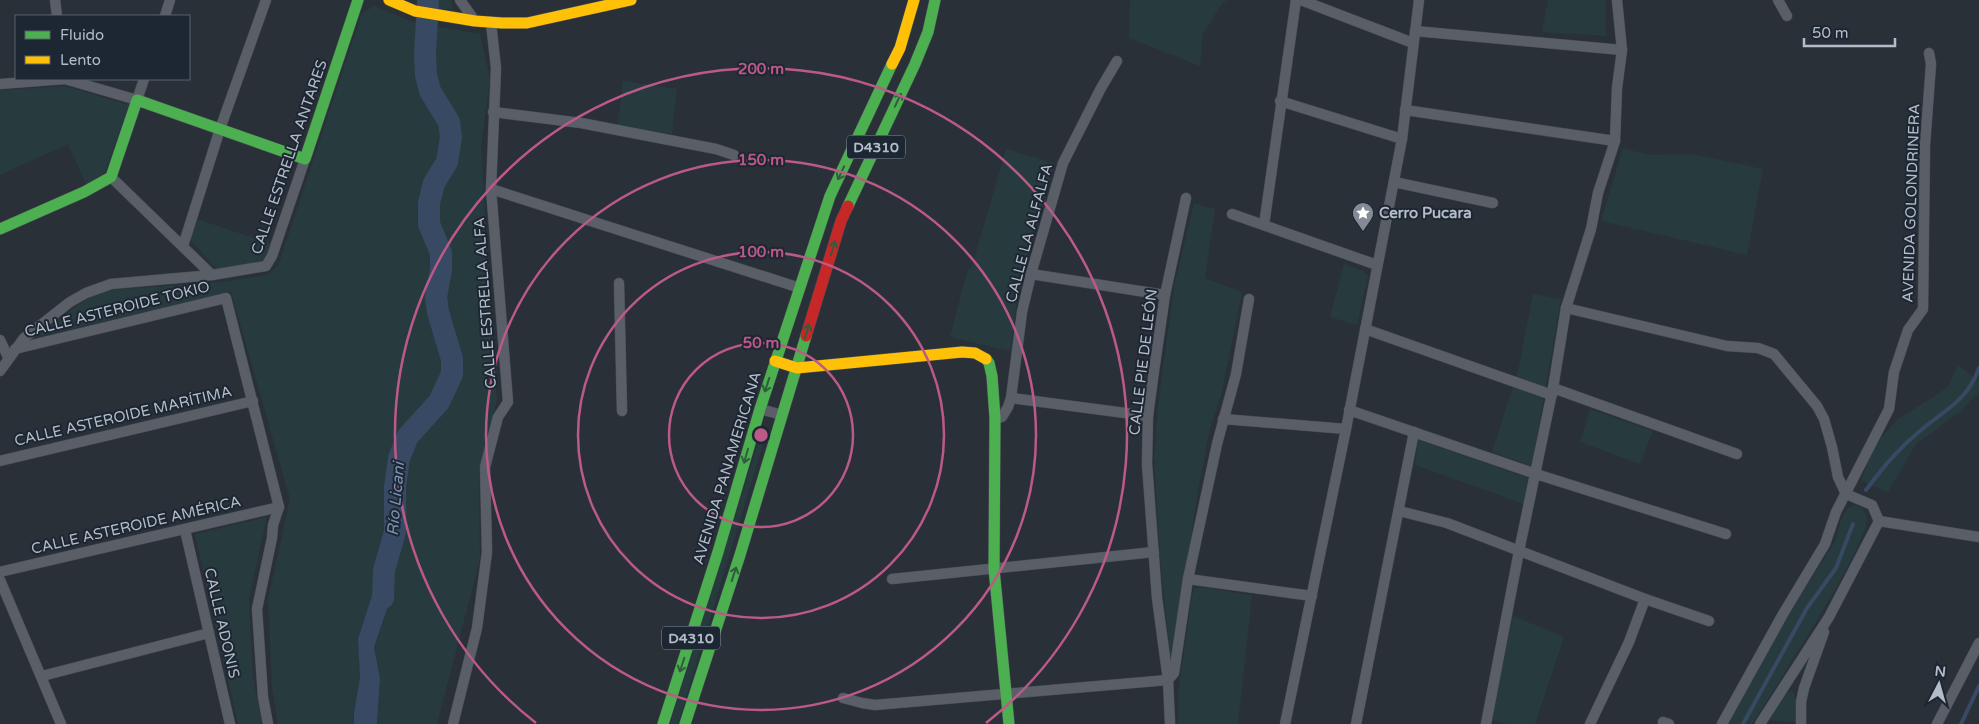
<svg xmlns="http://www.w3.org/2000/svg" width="1979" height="724" font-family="'Varela Round',sans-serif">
  <rect width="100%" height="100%" fill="#2a3038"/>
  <g fill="#273a3e">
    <polygon points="435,0 450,0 453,9 439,9"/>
    <polygon points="1130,0 1227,0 1221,5 1203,34 1200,66 1129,38"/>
    <polygon points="1548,0 1605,0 1606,36 1542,32"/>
    <polygon points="374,6 413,22 480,34 490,79 481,146 485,209 484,249 497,400 479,469 480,559 437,724 377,724 380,678 374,647 388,606 391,566 369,606 358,639 360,677 354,713 354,724 278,724 272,689 268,599 290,499 231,292 32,338 94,294 107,290 221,282 267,275 278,266 362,13"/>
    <polygon points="623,81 677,89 672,134 618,125"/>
    <polygon points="65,86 129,105 104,175 86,184 68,144 0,175 0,90"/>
    <polygon points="1623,148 1649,155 1693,154 1763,169 1747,255 1601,221"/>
    <polygon points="1006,149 1054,163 1019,286 1010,351 950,337 967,272 972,266"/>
    <polygon points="1194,203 1215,209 1205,278 1242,292 1221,395 1210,428 1198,492 1171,664 1161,570 1154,459 1158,406 1174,286"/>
    <polygon points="197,219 272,244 264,259 254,264 216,269 190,239"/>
    <polygon points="1344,264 1363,271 1368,276 1357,325 1330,317"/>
    <polygon points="1533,294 1561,299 1532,466 1492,452 1518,371"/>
    <polygon points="1958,365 1979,381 1979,392 1960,412 1916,444 1888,492 1861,481 1873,447 1897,420 1948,387"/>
    <polygon points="1590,409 1653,431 1640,464 1580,442"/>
    <polygon points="761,433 766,435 678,724 670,724"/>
    <polygon points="1418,440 1530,479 1524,504 1415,465"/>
    <path d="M 1854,505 C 1860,507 1866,510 1867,517 C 1872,540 1770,696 1752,724 L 1727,724 C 1761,664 1793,604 1832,547 C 1841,533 1837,512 1854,505 Z"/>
    <polygon points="267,517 249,599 253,678 262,724 238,724 195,534"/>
    <polygon points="1199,587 1252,595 1238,724 1178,724 1179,687 1192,596 1194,589"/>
    <polygon points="1513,616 1564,637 1535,724 1506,724 1491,719"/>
    <polygon points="1792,691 1795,696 1795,722 1769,720 1786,693"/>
  </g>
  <g fill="#384963">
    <polygon points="419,0 435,0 439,9 422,6"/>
    <polygon points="391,565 388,606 374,647 380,678 377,724 354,724 354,713 360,677 358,639 380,571"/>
  </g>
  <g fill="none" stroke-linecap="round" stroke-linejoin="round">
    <g stroke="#384963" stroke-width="4">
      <path d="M 1866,490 C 1884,466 1898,449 1921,430 C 1945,410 1968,400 1979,368"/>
      <polyline points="1743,724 1807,608 1836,568 1853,524"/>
      <polyline points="1961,724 1979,686"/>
    </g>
    <polyline stroke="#384963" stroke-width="22" points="383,598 384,570 395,532 395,487 399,458 408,436 439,402 452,374 452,359 438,312 436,297 441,270 441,253 429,224 429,203 434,183 447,162 451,137 449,122 430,91 426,75 425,54 428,0"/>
    <g stroke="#484c53" stroke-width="11">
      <g id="street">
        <polyline points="55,0 57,16"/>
        <polyline points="460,0 475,21"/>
        <polyline points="1301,0 1413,43"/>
        <polyline points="1778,0 1787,16"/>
        <polyline points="165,16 170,0"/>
        <polyline points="1415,31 1622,50"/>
        <polyline points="0,84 65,79 137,100 144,79"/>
        <polyline points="1280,101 1402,139"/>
        <polyline points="1405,110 1615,141"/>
        <polyline points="493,112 581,123 716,149 734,155"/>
        <polyline points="111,177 212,275"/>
        <polyline points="1394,182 1493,203"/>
        <polyline points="491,189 800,288"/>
        <polyline points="1232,214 1377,265"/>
        <polyline points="1264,225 1296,0"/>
        <polyline points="183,246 220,129 266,0"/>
        <polyline points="1031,274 1165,295"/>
        <polyline points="619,283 622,411"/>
        <polyline points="1566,308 1727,346 1758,348 1774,354 1817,406 1824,419 1832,447 1838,477 1846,494 1872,505 1879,521"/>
        <polyline points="1365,329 1552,395"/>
        <polyline points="0,340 8,357"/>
        <polyline points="15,349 226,298 279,507 273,525 272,538 257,609 263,697 268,724"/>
        <polyline points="0,371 24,338 70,302 86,293 111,284 212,275 266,266 272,256 305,159"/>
        <polyline points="1553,388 1737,454"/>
        <polyline points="1011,398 1148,416"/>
        <polyline points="760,409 782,415"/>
        <polyline points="1349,410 1536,474 1726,534"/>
        <polyline points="995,418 1002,417 1008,407 1011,398 1022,312 1031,274 1063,163 1101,88 1117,61"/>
        <polyline points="1223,419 1346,429"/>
        <polyline points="0,461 253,401"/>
        <polyline points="1399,511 1447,523 1645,599 1709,621"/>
        <polyline points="1879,521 1979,537"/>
        <polyline points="185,530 230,724"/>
        <polyline points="0,572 279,507"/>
        <polyline points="892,579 1154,552"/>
        <polyline points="1188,579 1312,596"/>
        <polyline points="0,580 61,724"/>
        <polyline points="42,676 209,633"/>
        <polyline points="843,698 862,703 875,705 1168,680 1174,673 1188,579 1217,444 1236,374 1249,299"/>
        <polyline points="1663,722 1669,724"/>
        <polyline points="453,724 477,628 487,552 485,467 498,417 508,402 491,189 496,68 491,23"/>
        <polyline points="1170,724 1168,680 1157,598 1147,464 1148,416 1154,371 1165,295 1186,198"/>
        <polyline points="1285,724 1346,429 1402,139 1419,0"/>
        <polyline points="1356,724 1414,432"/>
        <polyline points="1486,724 1519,551 1553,388 1566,308 1591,229 1598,193 1615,141 1617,88 1622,50 1617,0"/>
        <polyline points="1590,724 1629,642 1645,599"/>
        <polyline points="1722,724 1783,614 1825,544 1836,512 1889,409 1894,372 1908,330 1923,309 1925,145 1931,64 1929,53"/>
        <polyline points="1760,724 1829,617 1879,521"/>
        <polyline points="1801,724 1801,702 1804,688 1824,632"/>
        <polyline points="1937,724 1979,643"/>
      </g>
    </g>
    <g stroke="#484c53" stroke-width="12">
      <g id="fast">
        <polyline points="848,206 915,64 928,32 935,0"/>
        <polyline points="0,229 84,192 111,177 137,100 305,159 358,0"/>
        <polyline points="986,359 989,363 992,376 995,418 994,569 1009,724"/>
        <polyline points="663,724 718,552 760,409 830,196 892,64"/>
        <polyline points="685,724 740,555 806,336"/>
      </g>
    </g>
    <g stroke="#484c53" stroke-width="12">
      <g id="slow">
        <polyline points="389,0 415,11 475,21 502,23 527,23 631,0"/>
        <polyline points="892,64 900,48 914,0"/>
        <polyline points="775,361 797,368 962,352 975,353 986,359"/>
      </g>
    </g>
    <g stroke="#484c53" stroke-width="12">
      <polyline id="jam" points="806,336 841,221 848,206"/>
    </g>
    <use href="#street" stroke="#5a5e66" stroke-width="10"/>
    <use href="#fast" stroke="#4caf50" stroke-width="11"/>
    <use href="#slow" stroke="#ffc107" stroke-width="11"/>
    <use href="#jam" stroke="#c62828" stroke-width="11"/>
  </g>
  <defs><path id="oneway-shaft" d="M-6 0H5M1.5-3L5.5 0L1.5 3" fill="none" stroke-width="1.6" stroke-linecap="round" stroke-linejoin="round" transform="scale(1.25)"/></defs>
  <g stroke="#305d3f">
    <use href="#oneway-shaft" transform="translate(898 100) rotate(-65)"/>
    <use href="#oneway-shaft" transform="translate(841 173) rotate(115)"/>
    <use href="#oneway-shaft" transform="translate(833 248) rotate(-73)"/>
    <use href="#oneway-shaft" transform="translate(807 331) rotate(-73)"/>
    <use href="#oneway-shaft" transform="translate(767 385) rotate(108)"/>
    <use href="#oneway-shaft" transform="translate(746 456) rotate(106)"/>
    <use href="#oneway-shaft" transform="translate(734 574) rotate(-72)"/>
    <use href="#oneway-shaft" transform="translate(682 665) rotate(108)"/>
  </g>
  <g fill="none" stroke="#bc5a87" stroke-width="2.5">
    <circle cx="761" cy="435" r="92"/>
    <circle cx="761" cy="435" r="183"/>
    <circle cx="761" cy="435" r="275"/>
    <path d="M536 723A366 366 0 1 1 986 723"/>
  </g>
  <defs>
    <g id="sight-pin" transform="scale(1.125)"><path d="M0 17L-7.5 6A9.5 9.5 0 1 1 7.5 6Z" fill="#848b96" stroke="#1d2633"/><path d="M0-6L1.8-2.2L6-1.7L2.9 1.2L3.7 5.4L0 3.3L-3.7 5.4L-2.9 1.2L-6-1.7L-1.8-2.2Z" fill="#fff"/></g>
  </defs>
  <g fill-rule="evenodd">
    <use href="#sight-pin" x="1363" y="213"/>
  </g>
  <g text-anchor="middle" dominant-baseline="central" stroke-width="4" stroke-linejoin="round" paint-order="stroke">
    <g fill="#1d2633" stroke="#878f9c" stroke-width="1">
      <rect x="847" y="135.5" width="58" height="23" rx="4"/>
      <rect x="662" y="626.5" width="58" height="23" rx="4"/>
    </g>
    <g font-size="14" font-weight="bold" fill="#b4bcc9">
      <text x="876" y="147">D4310</text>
      <text x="691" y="638">D4310</text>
    </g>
    <g font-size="15" fill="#b4bcc9" stroke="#1d2633">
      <text transform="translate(289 157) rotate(-71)">CALLE ESTRELLA ANTARES</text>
      <text transform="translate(1911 203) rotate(-88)">AVENIDA GOLONDRINERA</text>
      <text transform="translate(1029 233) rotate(-75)">CALLE LA ALFALFA</text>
      <text transform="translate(485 303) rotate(-94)">CALLE ESTRELLA ALFA</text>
      <text transform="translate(117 309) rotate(-14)">CALLE ASTEROIDE TOKIO</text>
      <text transform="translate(1143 362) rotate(-83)">CALLE PIE DE LEÓN</text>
      <text transform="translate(123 416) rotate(-13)">CALLE ASTEROIDE MARÍTIMA</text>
      <text transform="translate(727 468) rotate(-73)">AVENIDA PANAMERICANA</text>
      <text transform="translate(136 525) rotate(-13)">CALLE ASTEROIDE AMÉRICA</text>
      <text transform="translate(222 623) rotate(77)">CALLE ADONIS</text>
    </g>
    <g font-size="15" font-weight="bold" fill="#b4bcc9" stroke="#1d2633" text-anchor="start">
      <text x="1379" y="213">Cerro Pucara</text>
    </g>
    <g font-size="16" font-style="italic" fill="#7c92b1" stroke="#1d2633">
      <text transform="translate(396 499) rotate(-85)">Río Licani</text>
    </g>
  </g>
  <circle cx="761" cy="435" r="8" fill="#bc5a87" stroke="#1d2633" stroke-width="2.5"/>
  <g font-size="15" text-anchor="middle" font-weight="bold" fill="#bc5a87" stroke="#1d2633" stroke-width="4" stroke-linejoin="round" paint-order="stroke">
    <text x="761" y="74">200 m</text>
    <text x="761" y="165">150 m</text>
    <text x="761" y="257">100 m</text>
    <text x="761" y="348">50 m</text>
  </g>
  <rect x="15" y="15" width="175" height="65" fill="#1d2633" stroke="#59626f"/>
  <rect x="25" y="31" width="25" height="8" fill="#4caf50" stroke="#59626f"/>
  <text x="60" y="40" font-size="15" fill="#b4bcc9">Fluido</text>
  <rect x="25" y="56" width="25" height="8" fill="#ffc107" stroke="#59626f"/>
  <text x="60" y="65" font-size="15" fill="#b4bcc9">Lento</text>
  <g transform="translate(1939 684) rotate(6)" stroke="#1d2633" stroke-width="4" paint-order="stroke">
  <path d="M0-4L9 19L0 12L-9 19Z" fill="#b4bcc9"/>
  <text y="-8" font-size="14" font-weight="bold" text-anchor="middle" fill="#b4bcc9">N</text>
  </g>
  <path d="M1804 38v8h91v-8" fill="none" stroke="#b4bcc9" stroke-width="2.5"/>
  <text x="1812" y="38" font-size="15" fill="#b4bcc9" stroke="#1d2633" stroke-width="4" paint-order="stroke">50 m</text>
</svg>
